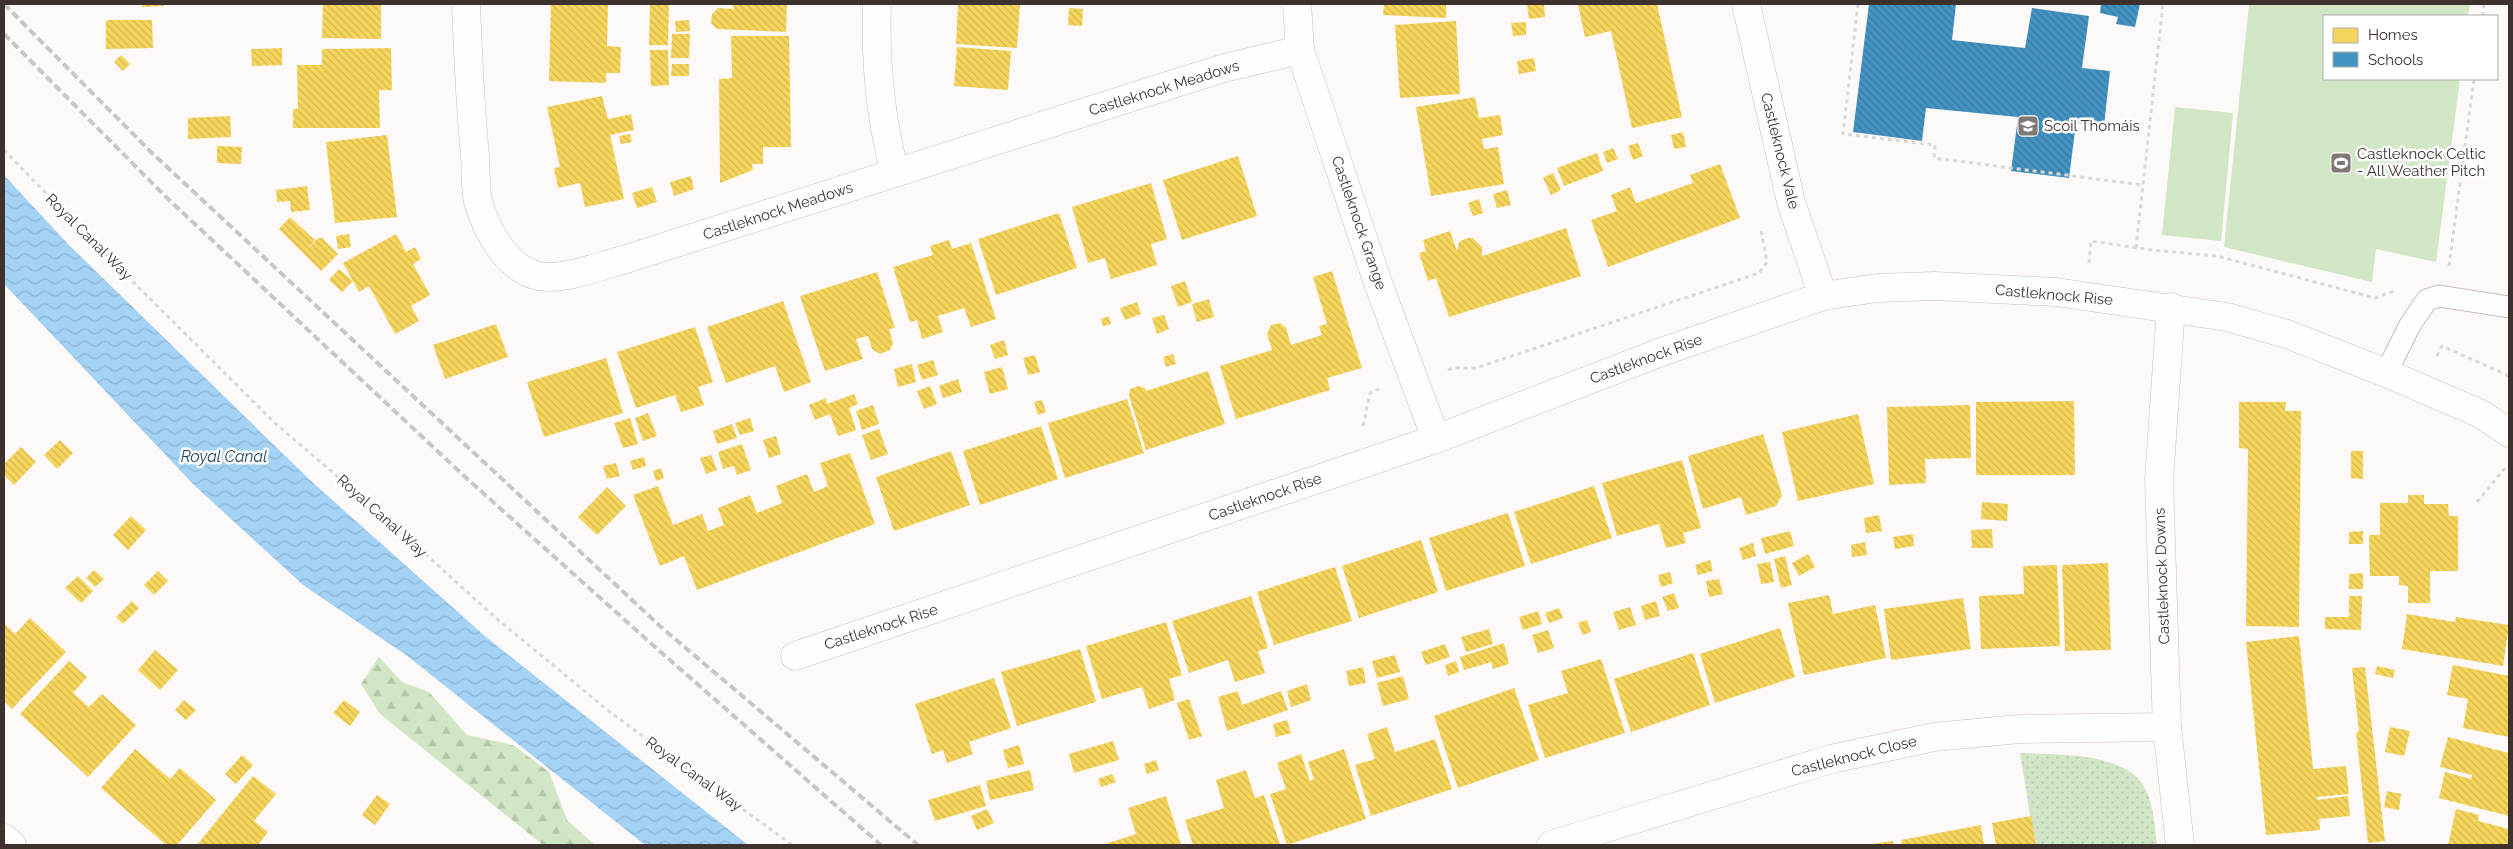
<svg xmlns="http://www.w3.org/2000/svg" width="2513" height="849" font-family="Raleway,sans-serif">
  <defs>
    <pattern id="grass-dots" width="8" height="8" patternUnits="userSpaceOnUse" patternTransform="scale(1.25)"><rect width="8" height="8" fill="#d0e6c4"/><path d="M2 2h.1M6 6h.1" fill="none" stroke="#b4c6a9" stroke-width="1.8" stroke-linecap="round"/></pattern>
    <pattern id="forest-firs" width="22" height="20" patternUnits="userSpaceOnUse" patternTransform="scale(1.25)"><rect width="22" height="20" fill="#d0e6c4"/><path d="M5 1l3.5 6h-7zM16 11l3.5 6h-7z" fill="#b4c6a9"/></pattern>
    <pattern id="water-waves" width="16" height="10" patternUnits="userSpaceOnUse" patternTransform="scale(1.25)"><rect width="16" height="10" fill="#a4d2f4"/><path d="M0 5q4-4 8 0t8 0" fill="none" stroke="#8eb5d2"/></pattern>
    <pattern id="homes-back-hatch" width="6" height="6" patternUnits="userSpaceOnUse" patternTransform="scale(1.25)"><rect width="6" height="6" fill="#f6d55c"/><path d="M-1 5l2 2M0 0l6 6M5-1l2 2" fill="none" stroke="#d4b750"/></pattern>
    <pattern id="schools-back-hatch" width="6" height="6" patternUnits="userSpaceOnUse" patternTransform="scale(1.25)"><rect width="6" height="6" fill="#4393c3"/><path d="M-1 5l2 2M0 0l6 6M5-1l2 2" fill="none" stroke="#39799f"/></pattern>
  </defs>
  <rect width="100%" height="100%" fill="#fcf9f8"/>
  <path fill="url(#grass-dots)" d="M 2020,753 C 2054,755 2118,752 2141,782 C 2154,800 2154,824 2157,845 L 2035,845 Z"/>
  <polygon fill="url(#forest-firs)" points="379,657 402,682 429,692 467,735 513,745 549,772 567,820 595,845 543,845 380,714 361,684"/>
  <g fill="#d0e6c4">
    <polygon points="2249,4 2470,4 2468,16 2324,16 2324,79 2460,79 2436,262 2376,249 2372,282 2224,247"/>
    <polygon points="2175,107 2233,113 2221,241 2162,235"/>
  </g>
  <polygon fill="url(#water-waves)" points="4,175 68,244 310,480 486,637 748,845 645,845 406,655 303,585 194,485 4,284"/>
  <g fill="url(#homes-back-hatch)">
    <polygon points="142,4 163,4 164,6 142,7"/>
    <polygon points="323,4 381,4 381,39 322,38"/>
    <polygon points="551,4 608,4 607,46 621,47 620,73 606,73 606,83 549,81"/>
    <polygon points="650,4 669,4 668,45 649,45"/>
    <polygon points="733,4 787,4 786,32 717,29 711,23 712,14 718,8 734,9"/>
    <polygon points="958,4 1020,4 1017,48 956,44"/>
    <polygon points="1384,4 1446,4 1446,18 1383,15"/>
    <polygon points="1527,4 1544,4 1545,17 1529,19"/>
    <polygon points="1657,4 1682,117 1632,128 1611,31 1585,37 1578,5"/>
    <polygon points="1069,8 1083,9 1082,26 1068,25"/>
    <polygon points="106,20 152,20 153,48 106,49"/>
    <polygon points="689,20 690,31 676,32 675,21"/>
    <polygon points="1456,21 1460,94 1400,98 1395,25"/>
    <polygon points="1526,22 1526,35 1513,36 1511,23"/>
    <polygon points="672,34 690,34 689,58 671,58"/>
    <polygon points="731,36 789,36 791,147 763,147 763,164 752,164 753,170 720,183 719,79 732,78"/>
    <polygon points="957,47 1011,51 1008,90 954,86"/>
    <polygon points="282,48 282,65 252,66 251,49"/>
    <polygon points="391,48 392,90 379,90 380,128 293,128 293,109 298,109 297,65 322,65 322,49"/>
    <polygon points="650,50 668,50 669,85 651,86"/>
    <polygon points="121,55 130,64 123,71 114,62"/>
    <polygon points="1534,58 1536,71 1519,74 1517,61"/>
    <polygon points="672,64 689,64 689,76 671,76"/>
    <polygon points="602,96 608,119 631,114 634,130 610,135 624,199 585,207 580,183 558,188 554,168 560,167 547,107"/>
    <polygon points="1475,97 1479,118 1500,115 1503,135 1482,139 1484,149 1498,147 1504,184 1431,196 1416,107"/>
    <polygon points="230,116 231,137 188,139 188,118"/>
    <polygon points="1683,132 1686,147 1674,149 1671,135"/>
    <polygon points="630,134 632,142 621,144 619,136"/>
    <polygon points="387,135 397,217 335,223 326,142"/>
    <polygon points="1638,143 1643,156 1633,160 1628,146"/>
    <polygon points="217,146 242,147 241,164 217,163"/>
    <polygon points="1613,148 1618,159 1607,163 1603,152"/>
    <polygon points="1597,153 1603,171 1564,186 1557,168"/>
    <polygon points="1238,156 1257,216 1182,240 1163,180"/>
    <polygon points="1720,164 1740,218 1608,267 1591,220 1617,211 1611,195 1630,187 1636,203 1693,183 1690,175"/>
    <polygon points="1553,173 1561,190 1551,195 1543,178"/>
    <polygon points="691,176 694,189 674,196 670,182"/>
    <polygon points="1151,183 1167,239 1151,244 1157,265 1111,279 1105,258 1088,263 1072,207"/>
    <polygon points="307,186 310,210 291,212 290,201 277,202 276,190"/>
    <polygon points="652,187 657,202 637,208 632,193"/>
    <polygon points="1507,190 1511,205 1497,208 1493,194"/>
    <polygon points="1479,199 1483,213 1473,216 1468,203"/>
    <polygon points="1059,213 1077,268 996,295 978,239"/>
    <polygon points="290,217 315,240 307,250 318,238 322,238 338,254 321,271 279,229"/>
    <polygon points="1566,228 1581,276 1449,317 1436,278 1428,281 1419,253 1426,251 1423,240 1450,231 1457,251 1459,242 1467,238 1473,238 1482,247 1482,256"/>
    <polygon points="349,234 351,247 338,249 336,236"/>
    <polygon points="396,234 406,252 415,247 421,259 413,264 430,295 411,306 419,321 395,334 369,286 359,292 343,263"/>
    <polygon points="949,240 952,249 971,243 996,319 971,327 964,308 938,316 943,332 922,339 917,320 910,322 893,267 933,255 930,246"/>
    <polygon points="339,269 353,281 342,292 329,280"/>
    <polygon points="1332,271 1362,368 1327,378 1330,390 1236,419 1220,366 1272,350 1267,334 1271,325 1280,323 1286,328 1291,345 1322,335 1319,326 1327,324 1313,277"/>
    <polygon points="877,272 895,328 889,329 893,343 890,350 880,354 872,349 868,336 856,339 863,359 825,371 800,296"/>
    <polygon points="1185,281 1192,302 1178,307 1171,286"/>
    <polygon points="1209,299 1214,317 1197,322 1192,304"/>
    <polygon points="783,301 811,382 784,392 775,366 726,383 707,327"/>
    <polygon points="1137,302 1141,314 1125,320 1120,308"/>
    <polygon points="1164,315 1169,329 1157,334 1152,318"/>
    <polygon points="1109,316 1111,324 1103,326 1101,319"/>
    <polygon points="496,324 508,357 445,379 433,345"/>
    <polygon points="695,327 713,382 698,387 704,405 681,412 675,395 636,408 617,352"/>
    <polygon points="1004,340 1008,355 995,359 990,345"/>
    <polygon points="1173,354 1176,364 1166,367 1163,357"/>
    <polygon points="1035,355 1040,372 1028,375 1023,358"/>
    <polygon points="606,358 623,413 544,437 527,382"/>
    <polygon points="933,360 938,375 922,380 917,365"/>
    <polygon points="912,364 916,382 898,387 894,369"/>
    <polygon points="1002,367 1008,389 990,394 984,372"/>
    <polygon points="1208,371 1225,424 1146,450 1129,396 1130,389 1139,386 1145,388 1146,391"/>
    <polygon points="958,379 962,392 943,398 939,386"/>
    <polygon points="930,386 937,404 924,409 917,391"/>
    <polygon points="854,394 858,404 849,408 856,430 838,436 830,414 815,420 809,405 826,398 827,404"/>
    <polygon points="1127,399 1144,453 1065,478 1048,423"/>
    <polygon points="1042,400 1046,412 1038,415 1034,402"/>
    <polygon points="2074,401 2075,475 1976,475 1976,402"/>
    <polygon points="2239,402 2286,402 2285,411 2301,411 2299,627 2246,626 2248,449 2239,448"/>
    <polygon points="873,405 879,424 862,430 856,411"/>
    <polygon points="1970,405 1971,458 1925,459 1926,483 1889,485 1887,407"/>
    <polygon points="648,413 657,436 643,441 635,418"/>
    <polygon points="1858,414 1874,484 1798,501 1782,432"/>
    <polygon points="630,418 638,444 623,448 614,423"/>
    <polygon points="750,418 754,431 740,435 735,423"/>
    <polygon points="732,424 737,438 717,444 713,431"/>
    <polygon points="1041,426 1058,479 980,505 963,451"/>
    <polygon points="879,429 888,454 871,460 862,435"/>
    <polygon points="1763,434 1782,495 1776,506 1746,515 1741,497 1703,509 1688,456"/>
    <polygon points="776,436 781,454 769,458 763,440"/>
    <polygon points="60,440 73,453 57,469 44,455"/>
    <polygon points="742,444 751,470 737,475 734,466 723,469 718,452"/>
    <polygon points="21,447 36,462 14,485 4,475 4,464"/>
    <polygon points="951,451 970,505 894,531 876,477"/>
    <polygon points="2351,451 2363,451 2363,479 2351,478"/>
    <polygon points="850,453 875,524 697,590 684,556 660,566 633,495 658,486 673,525 702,514 708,531 724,525 718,508 750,495 757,513 782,503 776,486 791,480 807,474 814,492 828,486 820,463"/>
    <polygon points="711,455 717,470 706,474 700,458"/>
    <polygon points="644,457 646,466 633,470 630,461"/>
    <polygon points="1682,460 1701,528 1683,533 1686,543 1666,548 1659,524 1617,536 1602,483"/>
    <polygon points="616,463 620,476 607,479 603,466"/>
    <polygon points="661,468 664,478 656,481 653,471"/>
    <polygon points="1594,486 1612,538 1531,564 1514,512"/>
    <polygon points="607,487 626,506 597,535 578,517"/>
    <polygon points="2408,495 2424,495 2424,504 2448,504 2449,516 2458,516 2458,571 2430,571 2430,603 2408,603 2408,586 2399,585 2399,576 2370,576 2369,535 2380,535 2380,503 2408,503"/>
    <polygon points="1982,502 2008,504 2007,521 1981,519"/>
    <polygon points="1508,513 1525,566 1446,591 1429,538"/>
    <polygon points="1879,515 1882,531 1866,533 1864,518"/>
    <polygon points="131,516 146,530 128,550 113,535"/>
    <polygon points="1992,529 1993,548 1972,548 1971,530"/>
    <polygon points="1790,531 1794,546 1765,554 1761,538"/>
    <polygon points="2363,531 2363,544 2349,544 2349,532"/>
    <polygon points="1913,534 1914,546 1895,549 1893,537"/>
    <polygon points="1421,540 1438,592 1359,618 1342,566"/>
    <polygon points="1865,542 1867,555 1852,557 1851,545"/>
    <polygon points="1753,543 1756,556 1743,560 1739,548"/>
    <polygon points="1808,554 1815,567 1799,576 1792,563"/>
    <polygon points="1785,556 1792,585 1781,588 1774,559"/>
    <polygon points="1710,560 1713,571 1698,575 1695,565"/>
    <polygon points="1770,562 1774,582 1761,584 1757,564"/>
    <polygon points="2108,563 2111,650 2065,651 2062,565"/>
    <polygon points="2057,565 2060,646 1981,649 1979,596 2024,594 2023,566"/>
    <polygon points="1335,567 1352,621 1274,645 1257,592"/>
    <polygon points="94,570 104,579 95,587 86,578"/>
    <polygon points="158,571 168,581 154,595 144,585"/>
    <polygon points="1670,572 1673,583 1661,587 1658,575"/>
    <polygon points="2363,573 2363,589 2349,589 2349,574"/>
    <polygon points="78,576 93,591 81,603 65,588"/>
    <polygon points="1719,579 1723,594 1709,597 1706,581"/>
    <polygon points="1674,593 1679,608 1668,611 1662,597"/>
    <polygon points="1829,595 1833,614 1875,605 1886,658 1804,675 1788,603"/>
    <polygon points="1251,596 1268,648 1258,651 1265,673 1235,682 1228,660 1189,673 1172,621"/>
    <polygon points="2349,596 2362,596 2361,630 2325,629 2325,617 2349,617"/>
    <polygon points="1963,598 1971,649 1891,660 1884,609"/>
    <polygon points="132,601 139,608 123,624 116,617"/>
    <polygon points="1656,601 1660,616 1645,620 1641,606"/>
    <polygon points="1630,607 1636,625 1619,630 1613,612"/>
    <polygon points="1559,608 1563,618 1549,623 1545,613"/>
    <polygon points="1538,611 1542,624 1523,630 1519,617"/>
    <polygon points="2407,614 2455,622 2456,617 2509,625 2503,666 2402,649"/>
    <polygon points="30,618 66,652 12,709 4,701 4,623 15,634"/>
    <polygon points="1587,620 1591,632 1583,635 1578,623"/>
    <polygon points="1166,622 1182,675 1169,679 1175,700 1149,709 1142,687 1102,699 1086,646"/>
    <polygon points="1780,628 1795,677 1715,703 1700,654"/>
    <polygon points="1489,629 1493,644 1466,652 1461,637"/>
    <polygon points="1548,630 1554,648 1538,653 1532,635"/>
    <polygon points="2299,636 2313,769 2346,766 2349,794 2317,797 2317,800 2348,796 2350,816 2319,819 2320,830 2266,835 2246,642"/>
    <polygon points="1504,643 1509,664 1493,669 1491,662 1464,670 1460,657"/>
    <polygon points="1445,644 1450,657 1426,665 1421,652"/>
    <polygon points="1080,649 1096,702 1017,726 1001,672"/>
    <polygon points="155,650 178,670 160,690 138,670"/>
    <polygon points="1693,653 1710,705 1631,732 1614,679"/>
    <polygon points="1395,655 1400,672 1377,678 1372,661"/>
    <polygon points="1601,659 1625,733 1545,758 1528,705 1568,693 1561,671"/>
    <polygon points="69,661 87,677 73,693 89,707 102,694 136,725 88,777 20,714"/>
    <polygon points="1456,661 1459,672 1448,676 1445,665"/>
    <polygon points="2453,665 2509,676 2509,737 2463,728 2468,699 2447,695"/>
    <polygon points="2377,666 2395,670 2393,678 2375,674"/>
    <polygon points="1363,667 1366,683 1349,686 1346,671"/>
    <polygon points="2365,667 2385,841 2368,843 2356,732 2359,732 2352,668"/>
    <polygon points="1403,676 1409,699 1383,706 1377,683"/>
    <polygon points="994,678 1011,728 969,742 973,754 947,763 943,750 932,754 915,704"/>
    <polygon points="1307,684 1311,700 1291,707 1287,691"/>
    <polygon points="1514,688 1539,760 1458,788 1434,716"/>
    <polygon points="1238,691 1242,705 1281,691 1288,710 1227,731 1218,697"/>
    <polygon points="1189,699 1202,736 1189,740 1177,703"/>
    <polygon points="184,700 196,710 186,720 175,710"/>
    <polygon points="344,700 360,712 350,726 333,713"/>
    <polygon points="1287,720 1291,733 1276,737 1273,724"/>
    <polygon points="1387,727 1395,752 1435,739 1452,789 1371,816 1355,765 1375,759 1367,734"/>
    <polygon points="2390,727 2410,731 2404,756 2385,752"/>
    <polygon points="2448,737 2509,753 2509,816 2439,798 2445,772 2471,779 2472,775 2440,767"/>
    <polygon points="1113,741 1119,760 1074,773 1069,754"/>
    <polygon points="1019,745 1024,764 1008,768 1003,750"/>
    <polygon points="135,749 170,779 180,768 216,800 177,845 166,845 101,788"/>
    <polygon points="1344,749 1366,819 1287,845 1270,794 1286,789 1277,763 1301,754 1310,781 1314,779 1308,762"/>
    <polygon points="242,755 253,765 236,784 225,774"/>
    <polygon points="1156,760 1159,770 1147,774 1144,764"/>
    <polygon points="1030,770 1034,790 990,800 986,781"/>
    <polygon points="1246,770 1255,798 1264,795 1280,845 1193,845 1185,820 1224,808 1216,780"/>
    <polygon points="1112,774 1116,782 1101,787 1098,779"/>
    <polygon points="253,776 276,794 254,821 268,832 258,845 197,845"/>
    <polygon points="980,785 986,806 935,821 928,800"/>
    <polygon points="2387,791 2401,794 2399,810 2384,807"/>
    <polygon points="377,795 390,804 375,825 362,815"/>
    <polygon points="1166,796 1181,845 1102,845 1136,834 1128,808"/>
    <polygon points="987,809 994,823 977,830 971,816"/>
    <polygon points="2456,809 2479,815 2478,821 2509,829 2509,845 2448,845"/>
    <polygon points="2031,816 2036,845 1996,845 1992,823"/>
    <polygon points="1981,825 1984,845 1902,845 1901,840"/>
    <polygon points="1893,841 1894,845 1872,845 1872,844"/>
  </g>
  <g fill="url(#schools-back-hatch)">
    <polygon points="1869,4 1956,4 1952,40 2025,48 2032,8 2089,16 2082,68 2110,71 2104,126 2076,123 2069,178 2011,171 2018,117 1926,108 1922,141 1853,132"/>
    <polygon points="2101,4 2140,4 2135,27 2116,24 2118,17 2100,13"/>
  </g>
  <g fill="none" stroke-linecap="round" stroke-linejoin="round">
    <g stroke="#c5bfbd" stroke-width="23">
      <polyline id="service" points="2386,373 2410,325 2427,300 2439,296 2509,307"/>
    </g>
    <g stroke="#c5bfbd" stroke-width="29">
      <g id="minor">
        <path d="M 466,4 C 468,55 470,105 475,156 C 476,170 475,187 478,201 C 487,233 511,277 549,277 C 573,277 599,266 623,260 L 1170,85 L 1224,68 L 1300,50"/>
        <path d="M 877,4 C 875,62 880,117 895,173"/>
        <polyline points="1297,4 1300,50 1377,280 1436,439"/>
        <polyline points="1746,4 1791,202 1823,296"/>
        <polyline points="2171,307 2159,480 2167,727 2180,845"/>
        <polyline points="795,656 1436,439 1664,351 1823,296 1877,288 1935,286 2056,292 2227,317 2287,334 2386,373 2481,414 2509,433"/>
        <polyline points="4,838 12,845"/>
        <polyline points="1551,845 1831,759 1934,737 2019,729 2167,727"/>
      </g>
    </g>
    <g stroke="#dad9d8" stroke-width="3" stroke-dasharray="4 4" stroke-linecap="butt">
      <polyline points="1858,4 1843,134 1935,145 1934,158 2143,185"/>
      <polyline points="2483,16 2484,4"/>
      <polyline points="4,150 106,255 276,424 379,512 497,619 610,712 792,845"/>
      <polyline points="2136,248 2163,4"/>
      <polyline points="2089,263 2091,241 2152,250 2217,256 2375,298 2394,291"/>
      <polyline points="2449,266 2474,79"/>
      <polyline points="2437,356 2442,346 2509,376"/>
      <path d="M 1448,370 C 1456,366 1466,369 1476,368 L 1759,273 L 1767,262 L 1761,230"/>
      <polyline points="1363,426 1370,393 1379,389"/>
      <polyline points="2477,502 2506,467"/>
      <polyline points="2025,764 2038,845"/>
    </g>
    <use href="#service" stroke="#fffefe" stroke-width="21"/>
    <use href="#minor" stroke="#fffefe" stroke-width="28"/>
    <g stroke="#c8c7c6" stroke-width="4" stroke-dasharray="8 4" stroke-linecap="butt">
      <polyline points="4,4 152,153 661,627 918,845"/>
      <polyline points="4,34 166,197 463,475 646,639 881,845"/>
    </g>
  </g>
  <defs>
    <g id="school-square" transform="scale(1.125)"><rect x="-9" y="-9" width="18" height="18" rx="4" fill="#807875" stroke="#fff"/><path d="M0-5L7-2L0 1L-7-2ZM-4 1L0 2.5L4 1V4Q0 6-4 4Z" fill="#fff"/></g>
    <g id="stadium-square" transform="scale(1.125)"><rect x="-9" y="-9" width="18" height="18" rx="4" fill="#807875" stroke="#fff"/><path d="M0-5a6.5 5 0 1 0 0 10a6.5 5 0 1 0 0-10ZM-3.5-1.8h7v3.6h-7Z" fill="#fff"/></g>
  </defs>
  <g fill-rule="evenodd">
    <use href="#school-square" x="2028" y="126"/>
    <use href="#stadium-square" x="2341" y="163"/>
  </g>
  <g text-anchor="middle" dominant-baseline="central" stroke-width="5" stroke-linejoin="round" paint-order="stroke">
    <g font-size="15" fill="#3d322e" stroke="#fff">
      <text transform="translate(1164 88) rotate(-17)">Castleknock Meadows</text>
      <text transform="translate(1780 151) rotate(76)">Castleknock Vale</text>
      <text transform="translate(778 211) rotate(-18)">Castleknock Meadows</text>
      <text transform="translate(1359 223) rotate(71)">Castleknock Grange</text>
      <text transform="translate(89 237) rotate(45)">Royal Canal Way</text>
      <text transform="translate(2054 295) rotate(5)">Castleknock Rise</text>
      <text transform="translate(1646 359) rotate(-20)">Castleknock Rise</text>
      <text transform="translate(1265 497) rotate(-19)">Castleknock Rise</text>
      <text transform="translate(382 516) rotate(42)">Royal Canal Way</text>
      <text transform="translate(2162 576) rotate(-92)">Castleknock Downs</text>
      <text transform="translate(881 627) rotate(-18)">Castleknock Rise</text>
      <text transform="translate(1854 756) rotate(-14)">Castleknock Close</text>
      <text transform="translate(694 774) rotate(36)">Royal Canal Way</text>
    </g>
    <g font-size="15" fill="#3d322e" stroke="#fff" text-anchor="start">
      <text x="2044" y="126">Scoil Thomáis</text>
      <text x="2357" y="154">Castleknock Celtic<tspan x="2357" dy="17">- All Weather Pitch</tspan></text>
    </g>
    <g font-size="16" font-style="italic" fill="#1e445d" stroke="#fff">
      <text x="224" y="456">Royal Canal</text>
    </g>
  </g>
  <rect width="2513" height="849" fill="none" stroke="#3d322e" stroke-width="10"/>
  <rect x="2323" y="15" width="175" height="65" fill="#ffffff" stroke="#b1adab"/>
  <rect x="2333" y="28" width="25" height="15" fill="#f6d55c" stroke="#b1adab"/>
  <text x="2368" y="40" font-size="15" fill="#3d322e">Homes</text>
  <rect x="2333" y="52" width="25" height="15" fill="#4393c3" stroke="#b1adab"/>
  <text x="2368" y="65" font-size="15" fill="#3d322e">Schools</text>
</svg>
